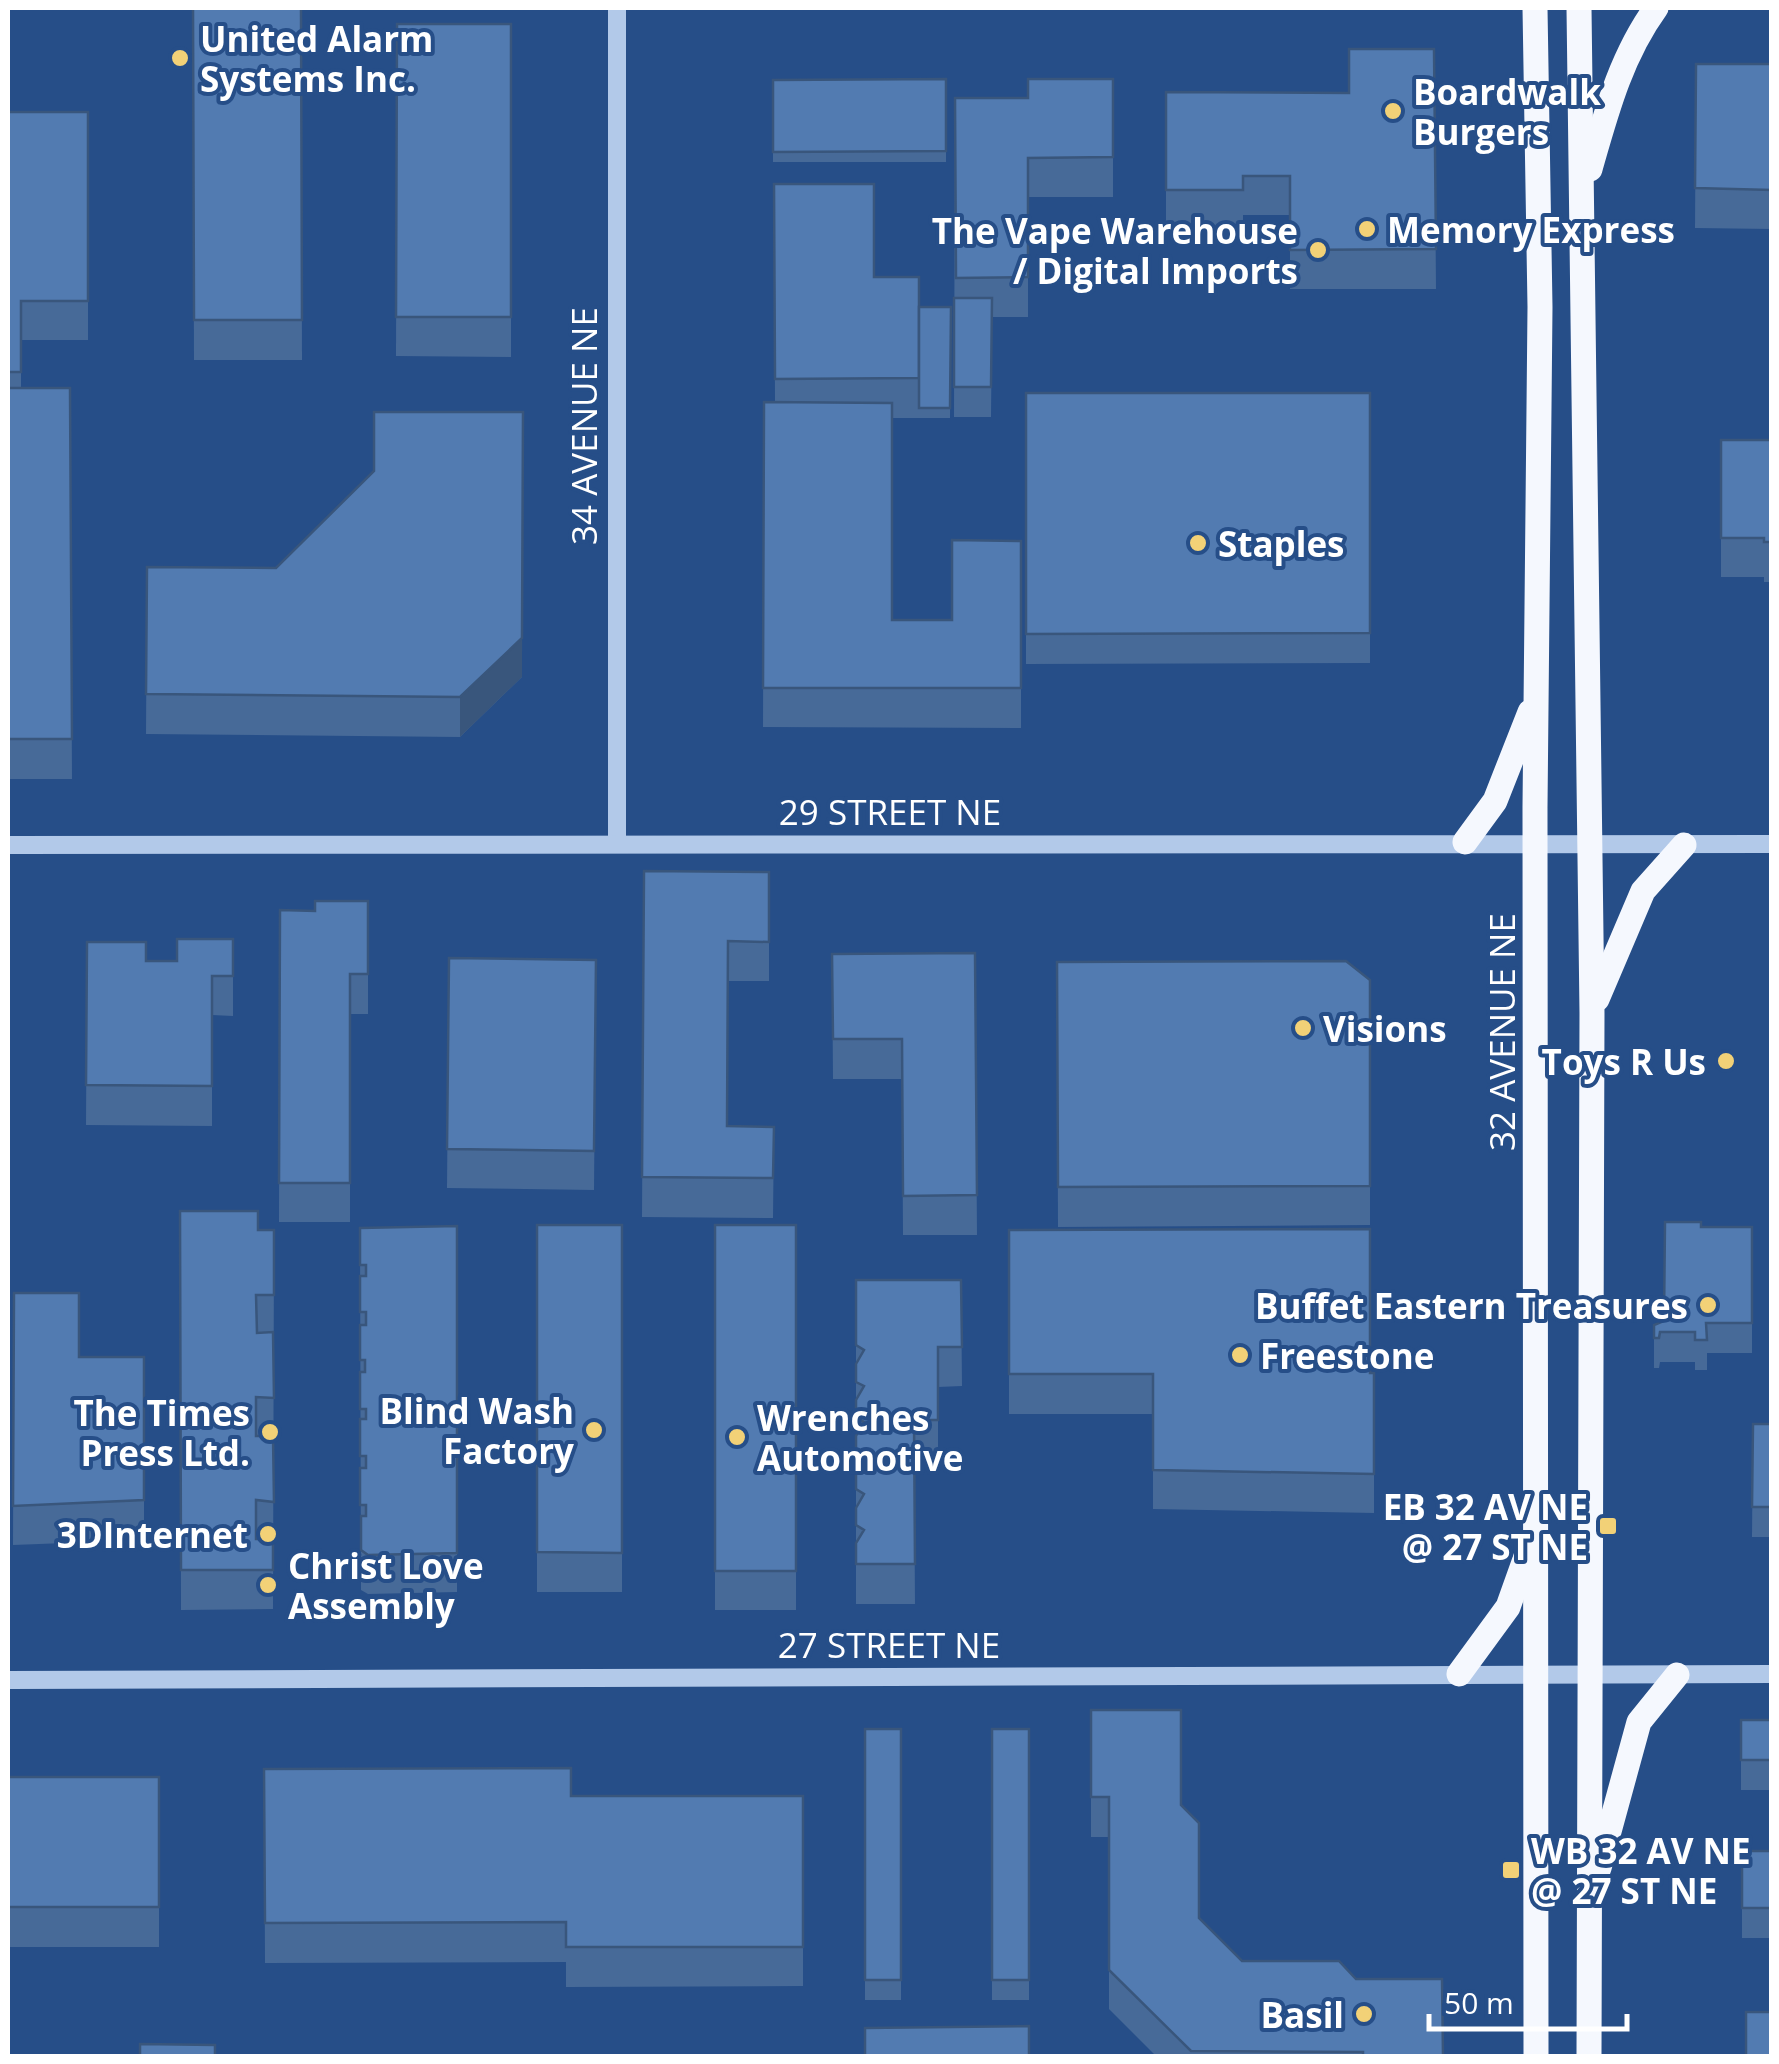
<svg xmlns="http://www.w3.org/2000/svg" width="1779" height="2064" font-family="'Open Sans',sans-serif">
  <rect width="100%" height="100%" fill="#264e88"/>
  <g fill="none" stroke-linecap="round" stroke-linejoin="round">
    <g stroke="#b2c9e9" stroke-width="18">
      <polyline points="617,844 617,8"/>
      <polyline points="8,845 1772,844"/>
      <polyline points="8,1680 1772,1674"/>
    </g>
    <g stroke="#f5f8fe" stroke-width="25">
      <polyline points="1535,8 1540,307 1535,807 1536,2056"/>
      <polyline points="1579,8 1592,1013 1589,2056"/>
      <path d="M 1590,169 C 1606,113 1621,56 1656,8"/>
      <polyline points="1465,842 1495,801 1530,712"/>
      <polyline points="1597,999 1643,891 1684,845"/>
      <polyline points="1459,1674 1508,1607 1528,1551"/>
      <polyline points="1599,1868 1639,1722 1677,1675"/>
    </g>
  </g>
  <g fill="#476a98">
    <polygon points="193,8 301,8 302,360 194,360"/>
    <polygon points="397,24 511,24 511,357 396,356"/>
    <polygon points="1434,49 1436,289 1290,289 1290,215 1243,215 1243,229 1166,229 1166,92 1349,93"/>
    <polygon points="1696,64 1772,64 1772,229 1695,228"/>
    <polygon points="946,79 946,162 773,162 773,80"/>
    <polygon points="1113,79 1113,197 1028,197 1028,317 992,317 991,417 954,417 955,98 1028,98"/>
    <polygon points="8,112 88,112 88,340 21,340 21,388 70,388 72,779 8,779"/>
    <polygon points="774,184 874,277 919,307 951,307 950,418 892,418 892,620 952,620 1021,541 1021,728 763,727 764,402 775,402"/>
    <polygon points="1026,393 1370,393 1370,663 1026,664"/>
    <polygon points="1721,440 1772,440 1772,582 1764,582 1764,577 1721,577"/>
    <polygon points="374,471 522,677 460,737 146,734 147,567 276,568"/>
    <polygon points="644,871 769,872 769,981 728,981 727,1126 774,1127 773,1218 642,1217"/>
    <polygon points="368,901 368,1014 350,1014 350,1222 279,1222 280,910 315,911"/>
    <polygon points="233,939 233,1016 212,1015 212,1126 86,1125 87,942 146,961 177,961"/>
    <polygon points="975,953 977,1235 903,1235 902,1079 833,1079 832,954"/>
    <polygon points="449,958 596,960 594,1190 447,1188"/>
    <polygon points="1057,962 1370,980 1370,1225 1058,1227"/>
    <polygon points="180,1211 258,1230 274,1230 273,1609 181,1610"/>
    <rect x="537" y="1225" width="85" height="367"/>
    <rect x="715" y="1225" width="81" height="385"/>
    <polygon points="457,1226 457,1592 368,1594 361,1590 360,1228"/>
    <polygon points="1701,1227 1752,1227 1752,1353 1707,1353 1707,1370 1695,1370 1695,1362 1660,1362 1659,1368 1654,1368 1654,1325 1664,1321"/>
    <polygon points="1009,1230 1370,1373 1374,1373 1374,1513 1153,1509 1153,1414 1009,1414"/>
    <polygon points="856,1280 961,1280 962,1386 938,1387 938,1459 914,1459 915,1604 856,1604"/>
    <polygon points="14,1293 79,1357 144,1357 144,1540 13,1545"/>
    <polygon points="1753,1424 1772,1424 1772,1537 1752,1537"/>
    <polygon points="1091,1710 1181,1805 1199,1918 1242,1961 1356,1979 1443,2056 1156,2056 1109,2009 1109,1837 1091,1837"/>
    <rect x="1741" y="1720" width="31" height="70"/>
    <rect x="865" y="1729" width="36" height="271"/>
    <rect x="992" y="1729" width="37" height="271"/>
    <polygon points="264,1769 571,1796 803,1796 803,1986 566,1987 566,1962 265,1963"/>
    <rect x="8" y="1777" width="151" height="170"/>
    <rect x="1742" y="1851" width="30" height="87"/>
  </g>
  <polygon fill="#39567c" points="523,412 522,677 460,737 460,697"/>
  <g fill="#527bb1" stroke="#39567c" stroke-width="2.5">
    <polygon points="193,8 301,8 302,320 194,320"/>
    <polygon points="397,24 511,24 511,317 396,317"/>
    <polygon points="1349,49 1434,49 1436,249 1290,250 1290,176 1243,176 1243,190 1166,190 1166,92 1349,93"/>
    <polygon points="1696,64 1772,64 1772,190 1695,188"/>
    <polygon points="946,79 946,151 773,152 773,80"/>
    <polygon points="1028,79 1113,79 1113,157 1028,158 1028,277 956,278 955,98 1028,98"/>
    <polygon points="8,112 88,112 88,301 21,301 21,372 8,372"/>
    <polygon points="774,184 874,184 874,277 919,277 919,378 775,379"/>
    <polygon points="954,298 992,298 991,387 954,387"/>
    <polygon points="919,307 951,307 950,408 919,408"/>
    <polygon points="8,388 70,388 72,739 8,739"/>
    <polygon points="1026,393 1370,393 1370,633 1026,634"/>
    <polygon points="764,402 892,403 892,620 952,620 952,540 1021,541 1021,688 763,688"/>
    <polygon points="374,412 523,412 522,638 460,697 146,694 147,567 276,568 374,471"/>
    <polygon points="1721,440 1772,440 1772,542 1764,542 1764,538 1721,538"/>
    <polygon points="644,871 769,872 769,942 728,941 727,1126 774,1127 773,1178 642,1177"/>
    <polygon points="315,901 368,901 368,974 350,974 350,1183 279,1183 280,910 315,911"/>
    <polygon points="177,939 233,939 233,976 212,976 212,1086 86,1085 87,942 146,942 146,961 177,961"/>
    <polygon points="975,953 977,1195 903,1196 902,1039 833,1039 832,954"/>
    <polygon points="449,958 596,960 594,1151 447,1149"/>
    <polygon points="1346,961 1370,980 1370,1186 1058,1187 1057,962"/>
    <polygon points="180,1211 258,1211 258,1230 274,1230 274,1295 256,1295 257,1333 273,1332 274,1398 256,1397 256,1436 273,1436 274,1502 256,1500 256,1539 273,1539 273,1570 181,1570"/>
    <polygon points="1665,1222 1701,1222 1701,1227 1752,1227 1752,1323 1706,1323 1707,1340 1695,1340 1695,1332 1660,1332 1659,1338 1654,1338 1654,1325 1664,1321"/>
    <polygon points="537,1225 622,1225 622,1553 537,1552"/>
    <rect x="715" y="1225" width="81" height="346"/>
    <polygon points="457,1226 457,1553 368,1555 361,1550 361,1516 366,1516 366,1505 360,1505 360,1468 366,1468 366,1456 360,1456 360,1419 366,1419 366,1409 360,1409 360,1372 365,1372 365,1360 360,1360 360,1325 366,1325 366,1312 360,1312 360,1276 366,1276 366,1265 360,1265 360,1228"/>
    <polygon points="1370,1229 1370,1373 1374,1373 1374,1474 1153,1470 1153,1374 1009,1374 1009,1230"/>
    <polygon points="856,1280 961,1280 962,1347 938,1347 938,1420 914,1420 915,1564 856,1564 856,1543 864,1530 856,1525 856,1508 864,1494 856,1489 856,1472 864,1458 856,1454 856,1436 864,1422 856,1417 856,1400 864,1386 856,1382 856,1364 864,1350 856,1345"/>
    <polygon points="14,1293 79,1293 79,1357 144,1357 144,1500 13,1506"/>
    <polygon points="1753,1424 1772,1424 1772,1507 1752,1507"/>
    <polygon points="1091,1710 1181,1710 1181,1805 1199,1823 1199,1918 1242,1961 1339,1961 1356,1979 1442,1979 1443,2056 1363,2056 1363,2052 1191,2051 1109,1970 1109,1797 1091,1797"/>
    <rect x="1741" y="1720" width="31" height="40"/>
    <rect x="865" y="1729" width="36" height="251"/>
    <rect x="992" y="1729" width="37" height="251"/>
    <polygon points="571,1768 571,1796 803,1796 803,1947 566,1947 566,1922 265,1923 264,1769"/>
    <rect x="8" y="1777" width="151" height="130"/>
    <rect x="1742" y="1851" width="30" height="57"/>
    <rect x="1746" y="2012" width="26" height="44"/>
    <polygon points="1029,2026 1029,2056 865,2056 865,2028"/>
    <polygon points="140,2044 215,2045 215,2056 140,2056"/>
  </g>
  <g fill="#f2d177" stroke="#264e88" stroke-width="4">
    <circle cx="180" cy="58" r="10"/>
    <circle cx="1393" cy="111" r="10"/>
    <circle cx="1367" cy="229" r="10"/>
    <circle cx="1318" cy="250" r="10"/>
    <circle cx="1198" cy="543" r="10"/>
    <circle cx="1303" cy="1028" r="10"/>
    <circle cx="1726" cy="1061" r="10"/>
    <circle cx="1708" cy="1305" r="10"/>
    <circle cx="1240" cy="1355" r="10"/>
    <circle cx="594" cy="1430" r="10"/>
    <circle cx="270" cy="1432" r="10"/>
    <circle cx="737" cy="1437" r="10"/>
    <rect x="1598" y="1516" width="20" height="20" rx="5"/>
    <circle cx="268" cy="1534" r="10"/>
    <circle cx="268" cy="1585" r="10"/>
    <rect x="1501" y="1860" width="20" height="20" rx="5"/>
    <circle cx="1364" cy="2014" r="10"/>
  </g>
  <g text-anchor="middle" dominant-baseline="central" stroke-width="8" stroke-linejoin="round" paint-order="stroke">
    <g font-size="35" font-weight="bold" fill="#fff" stroke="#264e88" text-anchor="start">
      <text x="200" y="38">United Alarm<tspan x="200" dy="40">Systems Inc.</tspan></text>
      <text x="1413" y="91">Boardwalk<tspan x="1413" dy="40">Burgers</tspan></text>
      <text x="1387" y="229">Memory Express</text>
      <text x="1298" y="230" text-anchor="end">The Vape Warehouse<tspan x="1298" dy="40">/ Digital Imports</tspan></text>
      <text x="1218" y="543">Staples</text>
      <text x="1323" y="1028">Visions</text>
      <text x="1706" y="1061" text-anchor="end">Toys R Us</text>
      <text x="1688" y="1305" text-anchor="end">Buffet Eastern Treasures</text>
      <text x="1260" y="1355">Freestone</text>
      <text x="574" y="1410" text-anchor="end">Blind Wash<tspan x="574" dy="40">Factory</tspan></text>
      <text x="250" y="1412" text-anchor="end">The Times<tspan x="250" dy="40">Press Ltd.</tspan></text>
      <text x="757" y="1417">Wrenches<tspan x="757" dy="40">Automotive</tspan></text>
      <text x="1588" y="1506" text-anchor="end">EB 32 AV NE<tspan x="1588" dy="40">@ 27 ST NE</tspan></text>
      <text x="248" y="1534" text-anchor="end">3DInternet</text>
      <text x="288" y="1565">Christ Love<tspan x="288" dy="40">Assembly</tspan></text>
      <text x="1531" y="1850">WB 32 AV NE<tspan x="1531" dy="40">@ 27 ST NE</tspan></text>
      <text x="1344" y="2014" text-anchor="end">Basil</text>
    </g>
    <g font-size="35" fill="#fff" stroke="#264e88">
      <text transform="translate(583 426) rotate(-90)">34 AVENUE NE</text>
      <text x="890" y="811">29 STREET NE</text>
      <text transform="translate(1501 1032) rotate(-90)">32 AVENUE NE</text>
      <text x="889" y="1644">27 STREET NE</text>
    </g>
  </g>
  <rect width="1779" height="2064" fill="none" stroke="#ffffff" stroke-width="20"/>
  <path d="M1429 2014v15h198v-15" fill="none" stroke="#ffffff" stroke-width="5"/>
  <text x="1444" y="2014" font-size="30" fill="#ffffff" stroke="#264e88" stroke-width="8" paint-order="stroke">50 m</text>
</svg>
